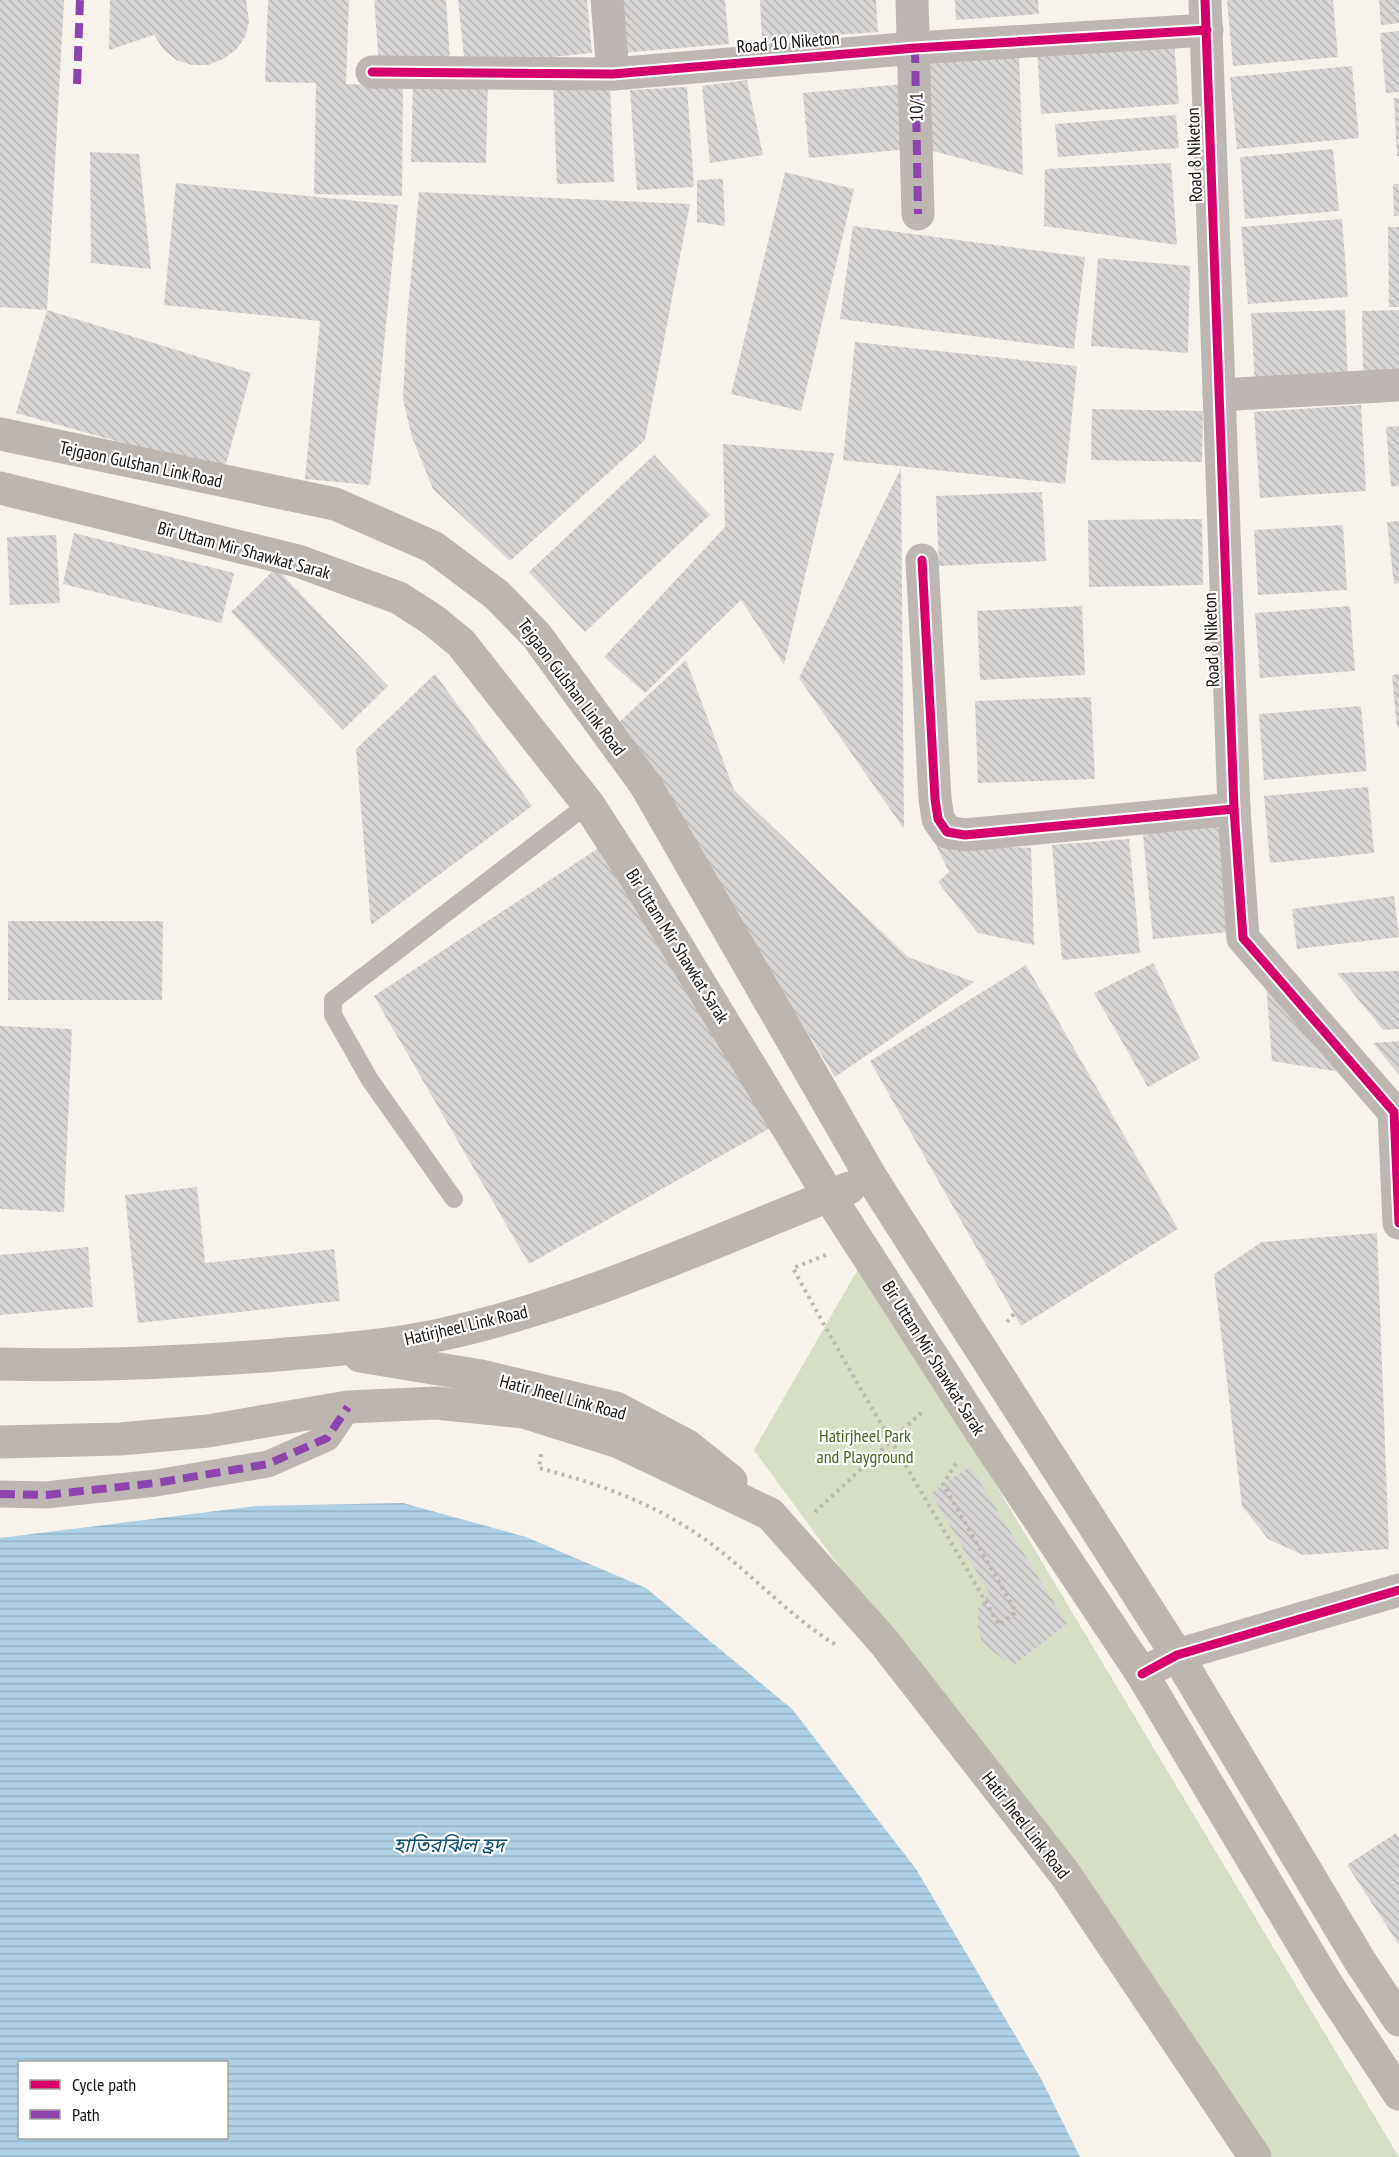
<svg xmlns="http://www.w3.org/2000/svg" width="1399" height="2157" font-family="'PT Sans Narrow','Noto Sans Bengali',sans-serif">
  <defs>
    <pattern id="water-rules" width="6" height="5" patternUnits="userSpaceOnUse" patternTransform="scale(1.5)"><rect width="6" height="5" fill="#aed0e4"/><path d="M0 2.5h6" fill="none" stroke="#95b2c2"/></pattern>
    <pattern id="building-back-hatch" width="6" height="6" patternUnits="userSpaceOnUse" patternTransform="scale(1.5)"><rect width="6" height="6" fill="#d8d5d5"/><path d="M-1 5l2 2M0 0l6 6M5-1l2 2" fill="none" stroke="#b8b6b6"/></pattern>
  </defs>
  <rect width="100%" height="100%" fill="#f8f2ec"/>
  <polygon fill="#d6dec6" points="862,1262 1399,2157 1272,2157 754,1450"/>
  <path fill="url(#water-rules)" fill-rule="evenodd" d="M 403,1503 L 526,1537 L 646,1588 L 792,1709 L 916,1869 L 1040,2077 L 1080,2157 L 0,2157 L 0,1538 L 257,1506 ZM 20,2062 L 226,2062 L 226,2138 L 20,2138 Z"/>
  <g fill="url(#building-back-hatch)">
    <polygon points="0,0 64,0 47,310 0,307"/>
    <polygon points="110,0 246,0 249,22 245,37 236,50 223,59 208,65 192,65 176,60 163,49 154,35 109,50"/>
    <polygon points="268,0 349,0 346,84 403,86 402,196 314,194 316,83 265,82"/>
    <polygon points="374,0 446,0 450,58 379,63"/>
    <polygon points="458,0 587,0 592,53 465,66"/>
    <polygon points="617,0 725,0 729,44 621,53"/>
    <polygon points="760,0 876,0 878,32 762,40"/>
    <polygon points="955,0 1038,0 1039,14 956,20"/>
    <polygon points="1227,0 1333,0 1338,57 1233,66"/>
    <polygon points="1379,0 1399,0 1399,23 1381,25"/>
    <polygon points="1399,31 1399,92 1386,93 1380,33"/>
    <polygon points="1174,41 1179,104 1041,114 1037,50"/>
    <polygon points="1019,53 1023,175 922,148 928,56"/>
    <polygon points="1352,66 1359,138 1237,149 1230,77"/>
    <polygon points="413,79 488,81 486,163 411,162"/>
    <polygon points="747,80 763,155 710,163 702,86"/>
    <polygon points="610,83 614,182 557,184 553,84"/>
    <polygon points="916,83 922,148 809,158 803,93"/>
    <polygon points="687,87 694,187 637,190 630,90"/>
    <polygon points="1394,98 1399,98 1399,156 1397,156"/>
    <polygon points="1176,115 1179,148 1058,157 1055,124"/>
    <polygon points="1333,149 1339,211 1245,219 1240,157"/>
    <polygon points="90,152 139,154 151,269 91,263"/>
    <polygon points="1171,163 1177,245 1044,226 1045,169"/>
    <polygon points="785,172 854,189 801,411 731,394"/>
    <polygon points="723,179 725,226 697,222 697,180"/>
    <polygon points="176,183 398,205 370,485 305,479 320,321 164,305"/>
    <polygon points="1393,184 1399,184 1399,216 1394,216"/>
    <polygon points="419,192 690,204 645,440 510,561 433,489 412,437 403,399 407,318"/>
    <polygon points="1342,219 1348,297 1248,304 1241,227"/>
    <polygon points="853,226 1085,257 1074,349 840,319"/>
    <polygon points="1388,227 1399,227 1399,307 1389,307"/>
    <polygon points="1098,258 1190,266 1188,353 1091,346"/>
    <polygon points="47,310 251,373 224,471 16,413"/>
    <polygon points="1345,310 1348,383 1255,386 1251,313"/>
    <polygon points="1399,310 1399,381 1363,381 1362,311"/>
    <polygon points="855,342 1077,366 1065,484 843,460"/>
    <polygon points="1361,405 1366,491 1260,498 1254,412"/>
    <polygon points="1092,409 1203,411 1202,462 1091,460"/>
    <polygon points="1399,426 1399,486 1391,487 1386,427"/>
    <polygon points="723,444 834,453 784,665 741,600 645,693 604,657 725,527"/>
    <polygon points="654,455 710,515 585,632 529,572"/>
    <polygon points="901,468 904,829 799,678"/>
    <polygon points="1042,492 1046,561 939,566 936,496"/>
    <polygon points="1202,519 1203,585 1089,587 1088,520"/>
    <polygon points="1399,521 1399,583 1394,584 1387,522"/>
    <polygon points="1343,525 1347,590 1258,595 1254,530"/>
    <polygon points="74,533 234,573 221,623 63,584"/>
    <polygon points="56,535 60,603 10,605 7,537"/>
    <polygon points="276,568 388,686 343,730 231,612"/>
    <polygon points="1082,606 1085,675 980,680 977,611"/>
    <polygon points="1350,606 1355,671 1260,678 1255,613"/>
    <polygon points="686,660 734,790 908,957 974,982 835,1077 617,724"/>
    <polygon points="435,674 532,806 371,925 356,749"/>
    <polygon points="1399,674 1399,727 1397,728 1392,675"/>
    <polygon points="1091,697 1095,779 978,783 975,701"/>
    <polygon points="1361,706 1367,771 1264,780 1259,714"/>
    <polygon points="1368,787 1374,853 1270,863 1264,796"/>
    <polygon points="1219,817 1230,932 1153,939 1142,824"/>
    <polygon points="1129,839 1140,953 1062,960 1052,845"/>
    <polygon points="935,843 1031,848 1034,945 978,933 938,882 949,872"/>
    <polygon points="603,845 772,1127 529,1264 374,996"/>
    <polygon points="1394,896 1399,937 1297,949 1292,909"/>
    <polygon points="8,921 163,921 162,1000 8,1000"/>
    <polygon points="1153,963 1200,1058 1148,1087 1094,993"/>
    <polygon points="1026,965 1178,1229 1021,1326 870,1061"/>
    <polygon points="1265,969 1359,1075 1272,1061"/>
    <polygon points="1399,971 1399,1029 1383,1030 1337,973"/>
    <polygon points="0,1026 72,1029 64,1212 0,1209"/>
    <polygon points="1399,1041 1399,1075 1373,1043"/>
    <polygon points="197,1187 205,1263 334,1249 340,1301 138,1323 125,1195"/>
    <polygon points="1377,1233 1389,1549 1303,1555 1268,1539 1242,1506 1214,1274 1262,1242"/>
    <polygon points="88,1247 93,1307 0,1315 0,1255"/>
    <polygon points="970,1466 1067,1624 1015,1664 1004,1660 982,1642 978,1627 978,1608 989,1593 931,1493"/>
    <polygon points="1396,1833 1399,1838 1399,1945 1347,1865"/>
  </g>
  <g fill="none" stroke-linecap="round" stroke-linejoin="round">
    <g stroke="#bdb6b3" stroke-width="4" stroke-dasharray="3 4.5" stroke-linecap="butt">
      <path d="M 826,1255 L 793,1268 C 858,1389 931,1506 999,1625 L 1016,1612 L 943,1484 L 957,1462"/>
      <polyline points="1007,1322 1014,1314"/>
      <path d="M 541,1454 L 539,1468 C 596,1483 651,1502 700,1536 C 748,1569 786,1614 836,1645"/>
      <polyline points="815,1512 923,1411"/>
    </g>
    <polyline stroke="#beb6b2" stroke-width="18" points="454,1199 370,1080 333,1015 333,1000 588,804"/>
    <polyline stroke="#beb6b2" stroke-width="27" points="0,1494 46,1495 156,1483 268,1464 327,1438 348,1407"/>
    <g stroke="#beb6b2" stroke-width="33">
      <polyline points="607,0 613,74"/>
      <polyline points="912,0 918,214"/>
      <polyline points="1205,0 1234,809 1243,938 1394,1112 1399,1223"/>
      <polyline points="372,72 613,74 915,48 1207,30"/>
      <polyline points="1219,395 1399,385"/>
      <polyline points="922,560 935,799 938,819 947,832 965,835 1234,809"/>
      <polyline points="1142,1674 1177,1655 1399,1590"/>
    </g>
    <g stroke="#bdb5b0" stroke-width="33">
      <polyline points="0,434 335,504 433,547 497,595 536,635 645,784 872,1179 1177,1655 1360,1961 1399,2020"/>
      <polyline points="0,488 298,561 399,598 433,620 461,643 588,804 632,872 829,1196 979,1429 1142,1674 1326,1983 1399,2094"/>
      <polyline points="360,1356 481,1376 616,1408 686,1445 731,1481"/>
      <path d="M 0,1364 C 93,1367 184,1362 277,1355 C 332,1350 390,1346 444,1334 C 584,1303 716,1240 849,1188"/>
      <polyline points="0,1442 120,1439 208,1431 348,1407 436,1403 524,1412 619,1442 770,1514 884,1642 1065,1874 1255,2157"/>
    </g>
    <g stroke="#8e44ad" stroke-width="8" stroke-dasharray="15 8" stroke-linecap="butt">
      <polyline points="915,48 918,214"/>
      <polyline points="77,84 80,0"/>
      <polyline points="0,1494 46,1495 156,1483 268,1464 327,1438 348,1407"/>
    </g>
    <g stroke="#fff" stroke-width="13">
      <g id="cycleway">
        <polyline points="1205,0 1234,809 1243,938 1394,1112 1399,1223"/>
        <polyline points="372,72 613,74 915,48 1207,30"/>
        <polyline points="922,560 935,799 938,819 947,832 965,835 1234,809"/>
        <polyline points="1142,1674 1177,1655 1399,1590"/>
      </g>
    </g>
    <use href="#cycleway" stroke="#d6006c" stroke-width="9"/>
  </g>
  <g text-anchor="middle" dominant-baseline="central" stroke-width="4.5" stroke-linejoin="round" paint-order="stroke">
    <g font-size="18" fill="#15110e" stroke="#fff">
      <text transform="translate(788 42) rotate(-5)">Road 10 Niketon</text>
      <text transform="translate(916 107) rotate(-91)">10/1</text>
      <text transform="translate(1194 155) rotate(-92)">Road 8 Niketon</text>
      <text transform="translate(141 464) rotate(12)">Tejgaon Gulshan Link Road</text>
      <text transform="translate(244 550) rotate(15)">Bir Uttam Mir Shawkat Sarak</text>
      <text transform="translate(1211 640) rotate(-92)">Road 8 Niketon</text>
      <text transform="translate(572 687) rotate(53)">Tejgaon Gulshan Link Road</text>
      <text transform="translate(678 946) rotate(58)">Bir Uttam Mir Shawkat Sarak</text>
      <text transform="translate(466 1325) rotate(-13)">Hatirjheel Link Road</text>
      <text transform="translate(934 1358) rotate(58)">Bir Uttam Mir Shawkat Sarak</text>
      <text transform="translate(563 1397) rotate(15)">Hatir Jheel Link Road</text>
      <text transform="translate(1026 1825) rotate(52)">Hatir Jheel Link Road</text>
    </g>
    <g font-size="18" fill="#47621e" stroke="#fff">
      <text x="865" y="1435">Hatirjheel Park<tspan x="865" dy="21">and Playground</tspan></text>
    </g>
    <g font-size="20" font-style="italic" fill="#0f506e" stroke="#fff">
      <text x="449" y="1845">হাতিরঝিল হ্রদ</text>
    </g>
  </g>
  <rect x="18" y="2061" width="210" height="78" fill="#ffffff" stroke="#a1a09f" stroke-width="1.5"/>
  <rect x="30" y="2080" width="30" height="9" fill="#d6006c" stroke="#a1a09f" stroke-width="1.5"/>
  <text x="72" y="2091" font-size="18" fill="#15110e">Cycle path</text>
  <rect x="30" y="2110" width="30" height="9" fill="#8e44ad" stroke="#a1a09f" stroke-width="1.5"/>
  <text x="72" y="2121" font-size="18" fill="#15110e">Path</text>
</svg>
